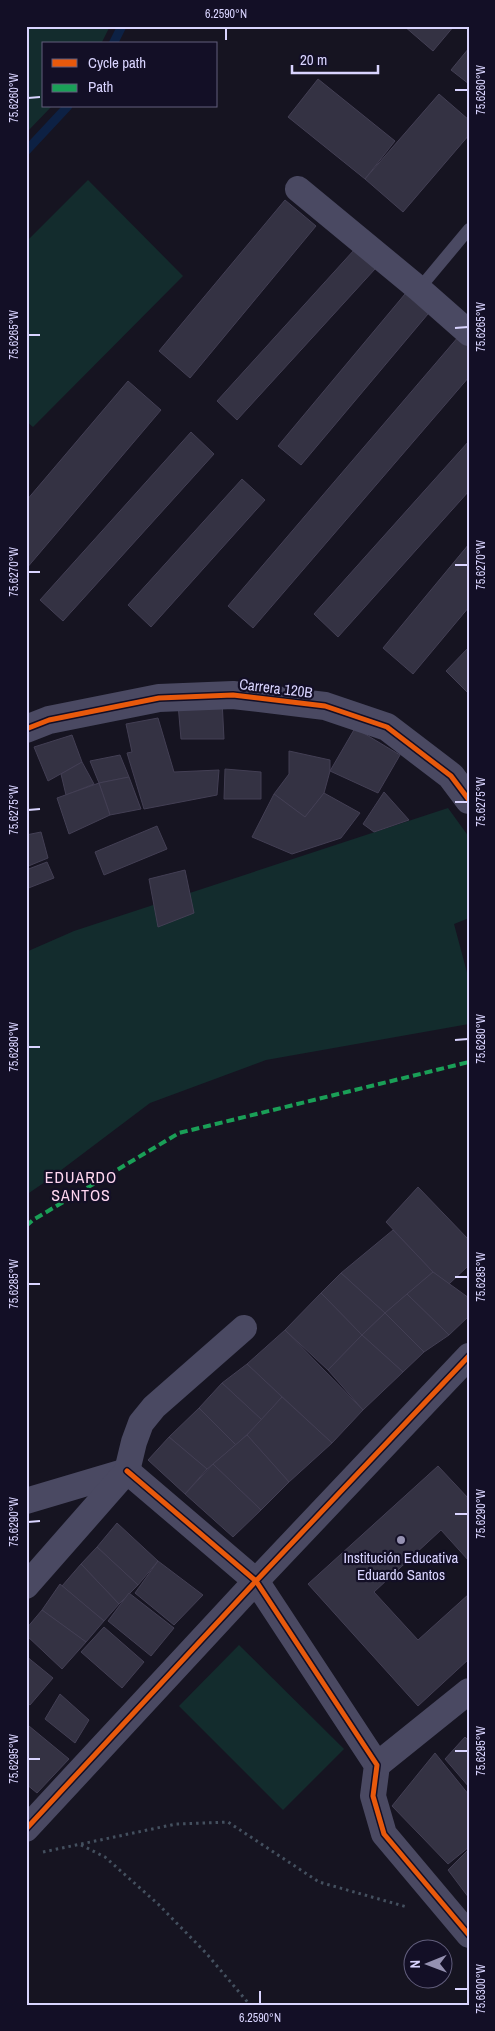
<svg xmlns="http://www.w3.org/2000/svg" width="495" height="2031" font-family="'Archivo Narrow',sans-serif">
  <rect width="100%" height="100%" fill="#161421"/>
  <g fill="#132c2d">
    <polygon points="26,26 110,26 101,44 44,44 44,106 52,106 26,133"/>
    <polygon points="88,180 183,276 33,427 26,421 26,242"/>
    <polygon points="448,808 469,837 469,918 454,924 469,980 469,1024 266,1060 150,1103 48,1180 26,1195 26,952 74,931"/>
    <polygon points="239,1645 344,1749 283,1810 179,1706"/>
  </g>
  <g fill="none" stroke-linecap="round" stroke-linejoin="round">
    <g stroke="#0d2144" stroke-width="9">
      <polyline points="113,44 122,26"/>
      <polyline points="26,151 68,106"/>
    </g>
  </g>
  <g fill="#343243" stroke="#433f54">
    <polygon points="404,26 454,26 433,51"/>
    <polygon points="469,48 469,84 451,70"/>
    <polygon points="318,79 395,141 365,179 288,117"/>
    <polygon points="439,94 469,120 469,135 403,212 365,179"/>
    <polygon points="285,200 316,226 190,378 159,351"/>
    <polygon points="354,250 375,269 237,420 217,401"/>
    <polygon points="410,288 433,308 301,465 278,446"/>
    <polygon points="459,336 469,345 469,377 253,628 228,606"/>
    <polygon points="128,381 161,410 26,569 26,501"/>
    <polygon points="191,432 214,454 63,621 40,600"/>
    <polygon points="469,441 469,491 338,637 314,614"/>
    <polygon points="242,479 265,500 151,627 128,605"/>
    <polygon points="469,544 469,607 413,674 383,648"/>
    <polygon points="469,647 469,694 446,671"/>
    <polygon points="222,700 224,739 181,739 178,704"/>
    <polygon points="158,718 174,772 219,770 217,795 144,809 127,753 132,752 126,724"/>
    <polygon points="355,728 400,755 378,793 330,771"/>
    <polygon points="72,735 82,762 48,781 34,747"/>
    <polygon points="289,751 330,760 330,771 324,793 305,817 274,794 289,774"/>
    <polygon points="120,755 129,777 99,783 90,761"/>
    <polygon points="82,762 94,784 66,795 61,774"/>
    <polygon points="225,769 261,772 261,799 224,799"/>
    <polygon points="129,777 141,809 110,815 99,783"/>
    <polygon points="99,783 110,815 69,834 57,798"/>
    <polygon points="384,792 409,820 374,832 363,824"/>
    <polygon points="324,793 360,813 341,838 292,854 252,837 274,794 305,817"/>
    <polygon points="157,826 167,849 104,875 95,852"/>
    <polygon points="41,832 48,858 26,867 26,835"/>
    <polygon points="47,862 54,878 26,889 26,870"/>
    <polygon points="185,870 194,913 158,927 149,879"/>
    <polygon points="418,1187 469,1240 469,1265 449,1284 433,1272 386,1222"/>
    <polygon points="393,1230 433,1272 385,1313 341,1273"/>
    <polygon points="433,1272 469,1298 469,1316 449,1335 407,1294"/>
    <polygon points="341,1273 385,1313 362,1335 321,1293"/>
    <polygon points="321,1293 362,1335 328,1370 285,1330"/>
    <polygon points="407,1294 449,1335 424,1352 385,1313"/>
    <polygon points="385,1313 424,1352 403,1372 362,1335"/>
    <polygon points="285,1330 363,1410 332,1443 247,1364"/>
    <polygon points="362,1335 403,1372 363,1410 328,1370"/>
    <polygon points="247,1364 282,1397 262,1420 222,1383"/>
    <polygon points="222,1383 262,1420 236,1445 199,1408"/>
    <polygon points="282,1397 332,1443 289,1482 247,1435"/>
    <polygon points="199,1408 236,1445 207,1469 169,1437"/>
    <polygon points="247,1435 289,1482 261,1510 213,1464"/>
    <polygon points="169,1437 207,1469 185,1494 148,1460"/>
    <polygon points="213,1464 261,1510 233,1537 185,1494"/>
    <polygon points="438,1466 469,1499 469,1561 441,1530 374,1592 418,1640 469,1594 469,1659 418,1706 308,1584"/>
    <polygon points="117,1523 158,1561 138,1585 97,1547"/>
    <polygon points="97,1547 138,1585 119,1604 81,1564"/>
    <polygon points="158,1561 203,1595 174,1625 135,1593"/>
    <polygon points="81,1564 119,1604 104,1621 62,1586"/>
    <polygon points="60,1584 104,1621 86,1642 42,1610"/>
    <polygon points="129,1593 174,1628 151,1656 108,1621"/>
    <polygon points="42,1610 86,1642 62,1669 26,1635 26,1629"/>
    <polygon points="104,1627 144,1662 122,1688 81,1652"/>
    <polygon points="26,1656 53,1678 30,1705 26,1702"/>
    <polygon points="60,1694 89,1720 75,1743 45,1719"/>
    <polygon points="29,1726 69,1759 37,1793 26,1784 26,1730"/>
    <polygon points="465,1737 469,1741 469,1787 445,1759"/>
    <polygon points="435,1753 469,1795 469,1847 448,1864 392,1806"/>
    <polygon points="469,1849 469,1898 448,1870"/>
  </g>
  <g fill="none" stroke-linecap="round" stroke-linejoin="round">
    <g stroke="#44505f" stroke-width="3" stroke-dasharray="2.5 4" stroke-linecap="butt">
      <polyline points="81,1845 105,1857 158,1904 206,1953 250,2005"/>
      <polyline points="43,1852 176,1824 228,1822 319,1882 407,1907"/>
    </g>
    <polyline stroke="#4a4962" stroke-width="12" points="419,289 469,229"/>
    <g stroke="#4a4962" stroke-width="26">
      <polyline points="298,189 419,289 469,333"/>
      <polyline points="127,1471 256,1581 377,1765 373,1796 384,1834 469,1935"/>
      <polyline points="26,1501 127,1471"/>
      <polyline points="26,1586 127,1471 134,1442 141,1423 154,1407 244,1328"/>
      <polyline points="377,1765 469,1691"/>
      <polyline points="26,1829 256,1581 469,1356"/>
    </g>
    <polyline stroke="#4a4962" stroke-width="28" points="26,729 49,720 159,698 233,695 325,706 387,727 451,776 469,800"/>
    <polyline stroke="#1a9f57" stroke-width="4" stroke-dasharray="8 4" stroke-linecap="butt" points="26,1226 33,1220 179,1133 469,1062"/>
    <g stroke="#130f26" stroke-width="8">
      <g id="cycleway">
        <polyline points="26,729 49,720 159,698 233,695 325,706 387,727 451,776 469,800"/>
        <polyline points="127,1471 256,1581 377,1765 373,1796 384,1834 469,1935"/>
        <polyline points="26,1829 256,1581 469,1356"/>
      </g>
    </g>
    <use href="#cycleway" stroke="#e8590c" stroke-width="5"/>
  </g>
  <path fill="none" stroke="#d9d4ff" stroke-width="2" d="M 226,28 L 226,40M 455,90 L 468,90M 28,98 L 40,97M 455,328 L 468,327M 28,335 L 40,335M 455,565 L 468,565M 28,572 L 40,572M 455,802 L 468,802M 28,810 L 40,809M 455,1040 L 468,1039M 28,1047 L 40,1047M 455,1277 L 468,1277M 28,1284 L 40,1284M 455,1514 L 468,1514M 28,1522 L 40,1521M 455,1751 L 468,1751M 28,1759 L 40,1759M 455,1989 L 468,1989M 260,1991 L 260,2004"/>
  <circle fill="#9591b1" stroke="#130f26" stroke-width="2" cx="401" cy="1540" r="5"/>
  <g text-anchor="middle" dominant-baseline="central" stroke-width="4.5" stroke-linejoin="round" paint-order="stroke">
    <g font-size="15" fill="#d9d4ff" stroke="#130f26">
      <text transform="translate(276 688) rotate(7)">Carrera 120B</text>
    </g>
    <g font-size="15" fill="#d9d4ff" stroke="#130f26">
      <text x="401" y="1557">Institución Educativa<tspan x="401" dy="17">Eduardo Santos</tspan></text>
    </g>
    <g font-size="16" letter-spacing="1" fill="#ffd6f0" stroke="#130f26">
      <text x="81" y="1177">EDUARDO<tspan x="81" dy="18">SANTOS</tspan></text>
    </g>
  </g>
  <rect width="495" height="2031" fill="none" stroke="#130f26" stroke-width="55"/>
  <rect x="42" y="42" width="175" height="65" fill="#130f26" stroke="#625e7d"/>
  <rect x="52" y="59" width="25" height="8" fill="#e8590c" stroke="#625e7d"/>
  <text x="88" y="68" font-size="15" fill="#d9d4ff">Cycle path</text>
  <rect x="52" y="84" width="25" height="8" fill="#1a9f57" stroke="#625e7d"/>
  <text x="88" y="92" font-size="15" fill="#d9d4ff">Path</text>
  <g transform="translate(428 1964) rotate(269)"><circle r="24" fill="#130f26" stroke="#625e7d"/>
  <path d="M0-4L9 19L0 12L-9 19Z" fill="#9591b1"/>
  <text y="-8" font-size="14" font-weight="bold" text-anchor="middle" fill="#d9d4ff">N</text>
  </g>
  <path d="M292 65v8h86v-8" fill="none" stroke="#d9d4ff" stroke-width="2.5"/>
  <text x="300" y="65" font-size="15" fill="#d9d4ff" stroke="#130f26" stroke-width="4" paint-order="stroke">20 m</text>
  <rect x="28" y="28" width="440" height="1976" fill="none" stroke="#d9d4ff" stroke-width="2"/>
  <g font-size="12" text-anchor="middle" fill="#d9d4ff">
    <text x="226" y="18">6.2590°N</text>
    <text transform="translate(481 90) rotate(-90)" y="4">75.6260°W</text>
    <text transform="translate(14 98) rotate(-90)" y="4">75.6260°W</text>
    <text transform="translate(481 327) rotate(-90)" y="4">75.6265°W</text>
    <text transform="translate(14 335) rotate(-90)" y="4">75.6265°W</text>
    <text transform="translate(481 565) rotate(-90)" y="4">75.6270°W</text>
    <text transform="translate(14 572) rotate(-90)" y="4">75.6270°W</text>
    <text transform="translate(481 802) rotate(-90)" y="4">75.6275°W</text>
    <text transform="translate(14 810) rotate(-90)" y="4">75.6275°W</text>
    <text transform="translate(481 1039) rotate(-90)" y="4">75.6280°W</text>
    <text transform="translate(14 1047) rotate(-90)" y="4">75.6280°W</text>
    <text transform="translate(481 1277) rotate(-90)" y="4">75.6285°W</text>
    <text transform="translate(14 1284) rotate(-90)" y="4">75.6285°W</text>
    <text transform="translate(481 1514) rotate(-90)" y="4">75.6290°W</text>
    <text transform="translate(14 1522) rotate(-90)" y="4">75.6290°W</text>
    <text transform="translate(481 1751) rotate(-90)" y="4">75.6295°W</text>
    <text transform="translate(14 1759) rotate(-90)" y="4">75.6295°W</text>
    <text transform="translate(481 1989) rotate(-90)" y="4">75.6300°W</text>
    <text x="260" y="2022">6.2590°N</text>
  </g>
</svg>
